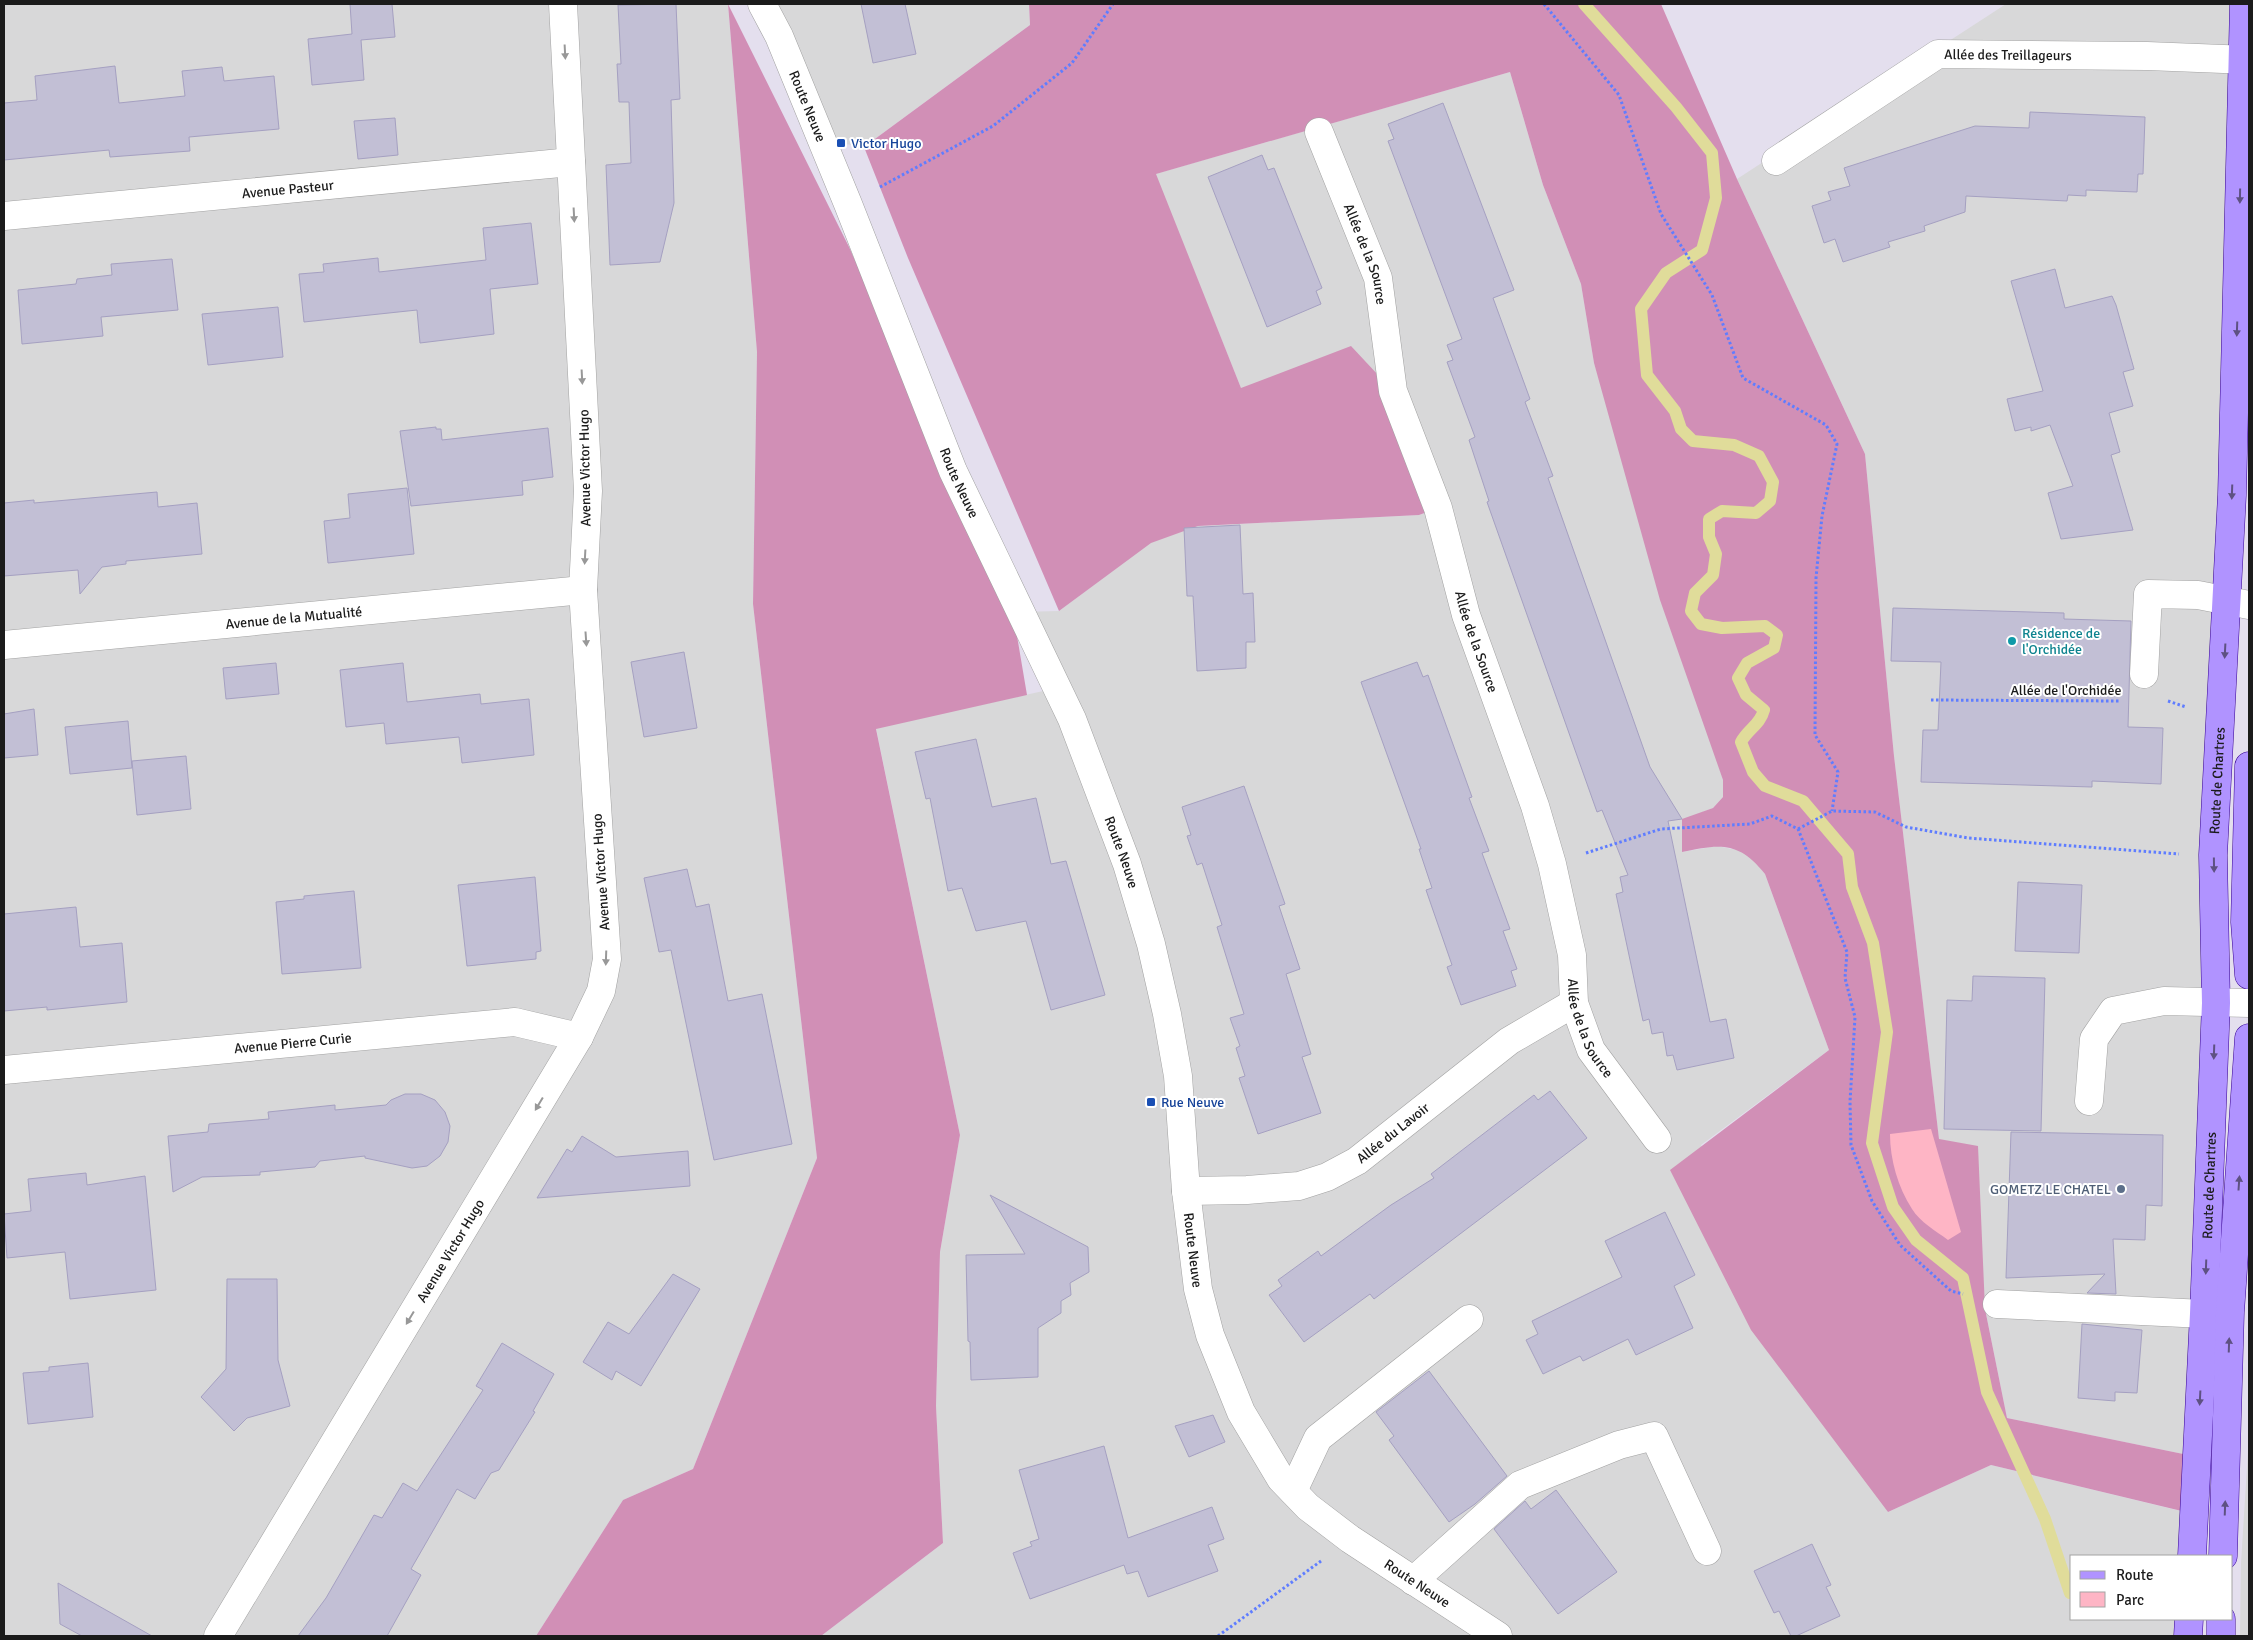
<svg xmlns="http://www.w3.org/2000/svg" width="2253" height="1640" font-family="Signika,sans-serif">
  <rect width="100%" height="100%" fill="#e4dfee"/>
  <g fill="#d8d8d9">
    <polygon points="4,4 728,4 757,352 753,604 817,1158 693,1469 623,1500 536,1636 4,1636"/>
    <polygon points="762,4 1029,4 1030,25 864,147 821,140"/>
    <polygon points="2006,4 2244,4 2193,1456 2007,1418 1985,1309 1939,1140 1894,756 1865,454 1737,179"/>
    <polygon points="1510,72 1543,185 1581,284 1594,363 1723,780 1723,797 1713,808 1682,820 1682,852 1717,846 1742,851 1752,858 1765,874 1829,1050 1701,1145 1888,1512 1991,1465 2189,1513 2193,1556 2072,1556 2072,1619 2192,1619 2191,1636 821,1636 943,1543 936,1406 940,1252 960,1135 876,728 1057,688 1020,612 1059,611 1151,542 1198,526 1419,515 1437,508 1241,388 1155,174"/>
    <polygon points="2249,1435 2249,1636 2240,1636 2241,1563"/>
  </g>
  <g fill="#d18fb6">
    <polygon points="728,4 850,249 1016,630 1027,695 876,729 960,1135 940,1252 936,1406 943,1543 821,1636 536,1636 623,1500 693,1469 817,1158 753,604 757,352"/>
    <path d="M 1029,4 L 1661,4 L 1737,179 L 1865,454 L 1894,756 L 1939,1139 L 1978,1146 L 1985,1309 L 2007,1418 L 2193,1456 L 2190,1513 L 1991,1465 L 1888,1512 L 1751,1330 L 1670,1170 L 1829,1050 L 1765,874 C 1739,841 1720,844 1682,852 L 1682,819 L 1713,808 L 1723,797 L 1723,780 L 1660,600 L 1594,363 L 1581,284 L 1543,185 L 1510,72 L 1156,174 L 1241,388 L 1351,346 L 1393,391 L 1438,508 L 1419,515 L 1198,526 L 1151,543 L 1059,611 L 908,258 L 864,147 L 1030,25 Z"/>
  </g>
  <path fill="#feb5c5" d="M 1931,1129 L 1961,1232 L 1948,1240 C 1936,1231 1920,1222 1912,1209 C 1898,1187 1890,1160 1890,1134 Z"/>
  <g fill="none" stroke-linecap="round" stroke-linejoin="round">
    <path stroke="#e0dc9a" stroke-width="12" d="M 1584,4 L 1676,107 L 1712,153 L 1716,198 L 1702,250 L 1666,273 L 1641,309 L 1647,375 L 1675,411 L 1681,429 L 1693,441 L 1734,445 L 1759,456 L 1773,482 L 1770,501 L 1756,513 L 1722,511 L 1709,519 L 1709,537 L 1716,554 L 1713,575 L 1695,593 L 1691,611 L 1701,624 L 1722,628 L 1765,626 L 1777,635 L 1774,648 L 1747,663 L 1738,678 L 1746,695 L 1764,710 C 1760,725 1748,729 1741,742 L 1753,772 L 1765,786 L 1803,801 L 1848,854 L 1852,887 L 1873,943 L 1887,1032 L 1872,1143 L 1893,1207 L 1916,1240 L 1963,1278 L 1987,1392 L 2045,1519 L 2070,1593"/>
  </g>
  <g fill="#c2bfd5" stroke="#a5a0c1">
    <polygon points="350,4 392,4 395,37 361,40 364,80 312,85 308,39 352,34"/>
    <polygon points="676,4 680,99 671,100 674,203 660,262 610,265 606,165 631,163 629,102 619,102 617,64 621,64 618,5"/>
    <polygon points="861,4 905,4 916,54 873,63"/>
    <polygon points="115,66 119,103 185,96 182,71 222,67 224,81 274,76 279,129 189,137 190,151 110,157 109,150 4,160 4,103 37,100 35,76"/>
    <polygon points="1443,103 1514,290 1493,298 1530,399 1525,402 1553,476 1548,478 1650,767 1682,819 1668,821 1710,1022 1726,1019 1734,1058 1677,1070 1673,1055 1667,1056 1663,1032 1652,1034 1649,1019 1643,1021 1616,894 1623,892 1620,877 1628,875 1602,810 1597,812 1487,502 1489,501 1469,440 1475,437 1447,362 1453,360 1447,345 1462,339 1388,141 1394,139 1388,124"/>
    <polygon points="2030,112 2145,117 2143,174 2138,174 2137,192 2086,190 2086,196 2068,195 2067,201 1966,196 1965,212 1924,226 1925,231 1888,242 1890,247 1843,262 1835,239 1824,243 1812,206 1831,200 1828,192 1850,186 1844,168 1975,126 2029,128"/>
    <polygon points="395,118 398,155 358,159 354,121"/>
    <polygon points="1262,155 1268,170 1274,168 1322,288 1316,291 1321,304 1267,327 1208,177"/>
    <polygon points="531,223 538,284 490,289 494,334 420,343 417,310 304,322 299,274 324,272 323,264 378,258 379,272 486,260 483,228"/>
    <polygon points="172,259 178,310 101,317 103,336 22,344 18,290 76,284 77,279 112,275 111,264"/>
    <polygon points="2055,269 2065,308 2112,296 2116,305 2134,369 2123,372 2133,406 2109,413 2120,452 2111,455 2133,530 2061,539 2048,493 2073,486 2050,425 2031,431 2031,427 2015,431 2007,399 2043,391 2011,281"/>
    <polygon points="278,307 283,357 208,365 202,314"/>
    <polygon points="436,427 436,429 441,429 442,440 548,428 553,477 522,481 523,495 411,506 400,431"/>
    <polygon points="407,488 414,554 328,563 324,521 350,518 348,494"/>
    <polygon points="157,492 158,507 197,503 202,554 126,561 126,564 102,567 80,594 78,570 4,576 4,503 34,500 34,503"/>
    <polygon points="1240,525 1243,594 1253,593 1255,642 1246,642 1246,668 1197,671 1193,596 1187,596 1184,528"/>
    <polygon points="1893,608 2064,613 2064,619 2131,621 2128,727 2163,728 2161,784 2092,781 2092,787 1921,782 1923,730 1938,730 1941,662 1891,661"/>
    <polygon points="684,652 697,728 644,737 631,662"/>
    <polygon points="1417,662 1423,677 1428,675 1472,797 1469,798 1489,851 1482,853 1510,929 1503,931 1517,969 1511,971 1516,986 1461,1005 1447,967 1452,965 1426,890 1432,888 1419,849 1421,849 1361,682"/>
    <polygon points="276,663 279,694 226,699 223,668"/>
    <polygon points="403,663 407,702 480,694 481,704 529,699 534,755 462,763 459,737 386,744 384,723 346,727 340,670"/>
    <polygon points="34,709 38,755 4,758 4,714"/>
    <polygon points="128,721 132,768 70,774 65,727"/>
    <polygon points="976,739 992,807 1036,798 1051,864 1066,861 1105,995 1051,1010 1026,921 976,931 962,888 948,891 930,798 926,799 915,752"/>
    <polygon points="186,756 191,809 137,815 132,761"/>
    <polygon points="1244,786 1285,904 1279,906 1300,969 1286,974 1311,1054 1302,1057 1321,1113 1258,1134 1239,1078 1245,1076 1236,1048 1240,1046 1230,1018 1244,1014 1217,927 1222,925 1202,863 1197,865 1187,836 1191,835 1182,807"/>
    <polygon points="687,869 696,907 709,904 728,1001 762,994 792,1144 714,1160 671,950 659,952 644,878"/>
    <polygon points="535,877 541,951 536,952 536,959 467,966 458,885"/>
    <polygon points="2018,882 2082,885 2079,953 2015,951"/>
    <polygon points="354,891 361,968 282,974 276,902 304,899 304,896"/>
    <polygon points="76,907 80,947 122,943 127,1002 47,1010 47,1007 4,1011 4,914"/>
    <polygon points="1973,976 2045,978 2041,1131 1944,1129 1947,1000 1972,1001"/>
    <polygon points="1550,1091 1587,1138 1374,1299 1370,1294 1304,1342 1269,1295 1282,1286 1278,1280 1318,1251 1321,1256 1391,1205 1434,1178 1431,1174 1534,1095 1538,1100"/>
    <polygon points="405,1094 421,1094 435,1100 445,1112 450,1126 448,1142 440,1156 427,1166 412,1168 365,1158 365,1156 320,1161 315,1167 260,1172 260,1175 202,1177 173,1192 168,1136 208,1132 209,1124 269,1119 268,1112 335,1105 335,1110 386,1105 391,1100"/>
    <polygon points="2011,1132 2163,1135 2162,1206 2146,1205 2145,1240 2113,1239 2116,1294 2087,1293 2105,1274 2006,1278"/>
    <polygon points="582,1136 616,1157 688,1151 690,1186 537,1198 567,1149 572,1152"/>
    <polygon points="86,1173 87,1185 145,1176 156,1290 70,1299 65,1252 7,1258 4,1214 31,1211 28,1179"/>
    <polygon points="990,1195 1088,1247 1089,1272 1070,1283 1071,1295 1061,1301 1061,1313 1038,1328 1038,1377 971,1380 970,1342 968,1341 966,1255 1025,1254"/>
    <polygon points="1665,1212 1695,1275 1674,1286 1693,1328 1636,1355 1628,1339 1583,1361 1580,1356 1543,1374 1526,1340 1538,1334 1532,1321 1622,1277 1605,1241"/>
    <polygon points="673,1274 700,1289 641,1386 616,1371 612,1380 583,1362 608,1322 629,1334"/>
    <polygon points="227,1279 277,1279 278,1360 290,1406 247,1418 234,1431 201,1397 226,1369"/>
    <polygon points="2082,1324 2142,1330 2137,1393 2115,1392 2115,1401 2078,1398"/>
    <polygon points="502,1343 554,1374 533,1411 535,1412 499,1470 491,1473 475,1499 457,1489 411,1569 421,1575 387,1636 298,1636 326,1598 374,1515 382,1518 403,1483 417,1491 483,1390 476,1386"/>
    <polygon points="88,1363 93,1417 28,1424 23,1373 49,1371 49,1367"/>
    <polygon points="1429,1371 1507,1476 1475,1504 1449,1522 1389,1440 1394,1436 1376,1412"/>
    <polygon points="1213,1415 1225,1442 1189,1457 1175,1426"/>
    <polygon points="1104,1446 1128,1538 1212,1507 1224,1539 1208,1545 1218,1571 1148,1597 1138,1571 1127,1574 1124,1565 1030,1599 1013,1553 1032,1546 1030,1542 1039,1539 1019,1470"/>
    <polygon points="1556,1490 1617,1572 1558,1614 1494,1529 1525,1501 1531,1509"/>
    <polygon points="1812,1544 1831,1585 1826,1587 1840,1616 1796,1636 1791,1636 1779,1611 1774,1613 1754,1571"/>
    <polygon points="58,1583 152,1636 82,1636 60,1624"/>
  </g>
  <g fill="none" stroke-linecap="round" stroke-linejoin="round">
    <g stroke="#a2a2a2" stroke-width="29">
      <g id="minor">
        <path id="s1" d="M 762,4 L 779,36 L 848,204 L 953,471 L 1072,719 L 1127,864 L 1151,944 L 1167,1014 L 1178,1076 L 1186,1191 L 1198,1289 L 1210,1335 L 1241,1412 L 1281,1479 L 1308,1507 L 1350,1539 L 1498,1636"/>
        <path id="s2" d="M 1319,132 L 1378,278 L 1393,391 L 1438,508 L 1466,615 L 1535,806 L 1552,864 L 1572,955 L 1574,1003 L 1591,1050 L 1657,1139"/>
        <path id="s3" d="M 1776,161 L 1938,54 L 2147,56 L 2249,60"/>
        <path id="s4" d="M 4,216 L 571,162"/>
        <path id="s5" d="M 4,645 L 583,590"/>
        <polyline points="2144,674 2148,594 2198,595 2249,605"/>
        <path id="s6" d="M 4,1070 L 515,1022 L 579,1037"/>
        <polyline points="2089,1101 2094,1039 2113,1011 2164,1001 2249,1003"/>
        <path id="s7" d="M 1186,1191 L 1247,1190 L 1299,1186 L 1327,1177 L 1357,1161 L 1509,1041 L 1574,1003"/>
        <polyline points="1997,1304 2204,1314"/>
        <polyline points="1293,1491 1318,1438 1469,1319"/>
        <polyline points="1413,1581 1520,1485 1619,1445 1654,1436 1707,1551"/>
        <path id="s8" d="M 218,1636 L 579,1037 L 601,991 L 607,959 L 583,590 L 588,491 L 563,4"/>
      </g>
    </g>
    <g stroke="#360092" stroke-width="29">
      <g id="major">
        <polyline points="2249,766 2245,922 2249,975"/>
        <path id="s9" d="M 2192,1556 L 2204,1314 L 2216,1003 L 2213,855 L 2232,495 L 2244,4"/>
        <polyline points="2223,1556 2230,1312 2249,1038"/>
        <polyline points="2188,1636 2189,1619"/>
        <polyline points="2221,1636 2221,1619"/>
      </g>
    </g>
    <g stroke="#5f7dff" stroke-width="3" stroke-dasharray="2.5 2.5" stroke-linecap="butt">
      <polyline points="1544,4 1619,95 1661,214 1712,295 1743,378 1826,425 1837,444 1822,516 1816,578 1815,735 1838,772 1832,811"/>
      <polyline points="880,187 993,126 1072,63 1113,4"/>
      <polyline points="1931,700 2120,701"/>
      <polyline points="2168,701 2186,707"/>
      <polyline points="1798,829 1832,811 1875,812 1906,827 1968,838 2179,854"/>
      <polyline points="1586,853 1661,829 1750,824 1772,816 1798,829 1847,952 1845,978 1855,1017 1850,1102 1851,1145 1872,1201 1900,1245 1951,1291 1963,1294"/>
      <polyline points="1218,1636 1321,1561"/>
    </g>
    <use href="#minor" stroke="#fff" stroke-width="28"/>
    <use href="#major" stroke="#b093ff" stroke-width="28"/>
  </g>
  <defs><path id="oneway-solid" d="M-6-.8H1V-3.2L6.5 0L1 3.2V.8H-6Z" transform="scale(1.25)"/></defs>
  <g fill="#989898">
    <use href="#oneway-solid" transform="translate(565 52) rotate(87)"/>
    <use href="#oneway-solid" transform="translate(574 215) rotate(87)"/>
    <use href="#oneway-solid" transform="translate(582 377) rotate(87)"/>
    <use href="#oneway-solid" transform="translate(585 557) rotate(93)"/>
    <use href="#oneway-solid" transform="translate(586 639) rotate(86)"/>
    <use href="#oneway-solid" transform="translate(606 958) rotate(92)"/>
    <use href="#oneway-solid" transform="translate(539 1104) rotate(121)"/>
    <use href="#oneway-solid" transform="translate(410 1318) rotate(121)"/>
  </g>
  <g fill="#5e5182">
    <use href="#oneway-solid" transform="translate(2240 196) rotate(91)"/>
    <use href="#oneway-solid" transform="translate(2237 329) rotate(92)"/>
    <use href="#oneway-solid" transform="translate(2232 492) rotate(92)"/>
    <use href="#oneway-solid" transform="translate(2225 651) rotate(93)"/>
    <use href="#oneway-solid" transform="translate(2214 865) rotate(89)"/>
    <use href="#oneway-solid" transform="translate(2214 1052) rotate(92)"/>
    <use href="#oneway-solid" transform="translate(2239 1183) rotate(-86)"/>
    <use href="#oneway-solid" transform="translate(2206 1267) rotate(92)"/>
    <use href="#oneway-solid" transform="translate(2229 1345) rotate(-88)"/>
    <use href="#oneway-solid" transform="translate(2200 1398) rotate(93)"/>
    <use href="#oneway-solid" transform="translate(2225 1508) rotate(-88)"/>
  </g>
  <g fill="#1a4fb4" stroke="#fff" stroke-width="2">
    <rect x="836" y="138" width="10" height="10" rx="2.5"/>
    <rect x="1146" y="1097" width="10" height="10" rx="2.5"/>
  </g>
  <circle fill="#0f9aa8" stroke="#fff" stroke-width="2" cx="2012" cy="641" r="5"/>
  <circle fill="#5c6f8a" stroke="#fff" stroke-width="2" cx="2121" cy="1189" r="5"/>
  <g text-anchor="middle" dominant-baseline="central" stroke-width="4" stroke-linejoin="round" paint-order="stroke">
    <g font-size="14" fill="#1b1b1b" stroke="#fff">
      <text stroke="none"><textPath href="#s3" startOffset="264">Allée des Treillageurs</textPath></text>
      <text stroke="none"><textPath href="#s1" startOffset="112">Route Neuve</textPath></text>
      <text stroke="none"><textPath href="#s4" startOffset="285">Avenue Pasteur</textPath></text>
      <text stroke="none"><textPath href="#s2" startOffset="131">Allée de la Source</textPath></text>
      <text transform="translate(585 468) rotate(-91)">Avenue Victor Hugo</text>
      <text stroke="none"><textPath href="#s1" startOffset="518">Route Neuve</textPath></text>
      <text stroke="none"><textPath href="#s5" startOffset="291">Avenue de la Mutualité</textPath></text>
      <text stroke="none"><textPath href="#s2" startOffset="536">Allée de la Source</textPath></text>
      <text x="2066" y="690">Allée de l'Orchidée</text>
      <text stroke="none"><textPath href="#s9" startOffset="776">Route de Chartres</textPath></text>
      <text stroke="none"><textPath href="#s1" startOffset="922">Route Neuve</textPath></text>
      <text transform="translate(601 872) rotate(-94)">Avenue Victor Hugo</text>
      <text stroke="none"><textPath href="#s2" startOffset="941">Allée de la Source</textPath></text>
      <text stroke="none"><textPath href="#s6" startOffset="290">Avenue Pierre Curie</textPath></text>
      <text stroke="none"><textPath href="#s7" startOffset="222">Allée du Lavoir</textPath></text>
      <text stroke="none"><textPath href="#s9" startOffset="371">Route de Chartres</textPath></text>
      <text stroke="none"><textPath href="#s1" startOffset="1328">Route Neuve</textPath></text>
      <text stroke="none"><textPath href="#s8" startOffset="450">Avenue Victor Hugo</textPath></text>
      <text stroke="none"><textPath href="#s1" startOffset="1748">Route Neuve</textPath></text>
    </g>
    <g font-size="14" fill="#164399" stroke="#fff" text-anchor="start">
      <text x="851" y="143">Victor Hugo</text>
      <text x="1161" y="1102">Rue Neuve</text>
    </g>
    <g font-size="14" fill="#0d838f" stroke="#fff" text-anchor="start">
      <text x="2022" y="633">Résidence de<tspan x="2022" dy="16">l'Orchidée</tspan></text>
    </g>
    <g font-size="14" fill="#4e5e75" stroke="#fff" text-anchor="end">
      <text x="2111" y="1189">GOMETZ LE CHATEL</text>
    </g>
  </g>
  <rect width="2253" height="1640" fill="none" stroke="#1b1b1b" stroke-width="10"/>
  <rect x="2070" y="1555" width="162" height="65" fill="#ffffff" stroke="#a4a4a4"/>
  <rect x="2080" y="1571" width="25" height="8" fill="#b093ff" stroke="#a4a4a4"/>
  <text x="2116" y="1580" font-size="15" fill="#1b1b1b">Route</text>
  <rect x="2080" y="1592" width="25" height="15" fill="#feb5c5" stroke="#a4a4a4"/>
  <text x="2116" y="1605" font-size="15" fill="#1b1b1b">Parc</text>
</svg>
